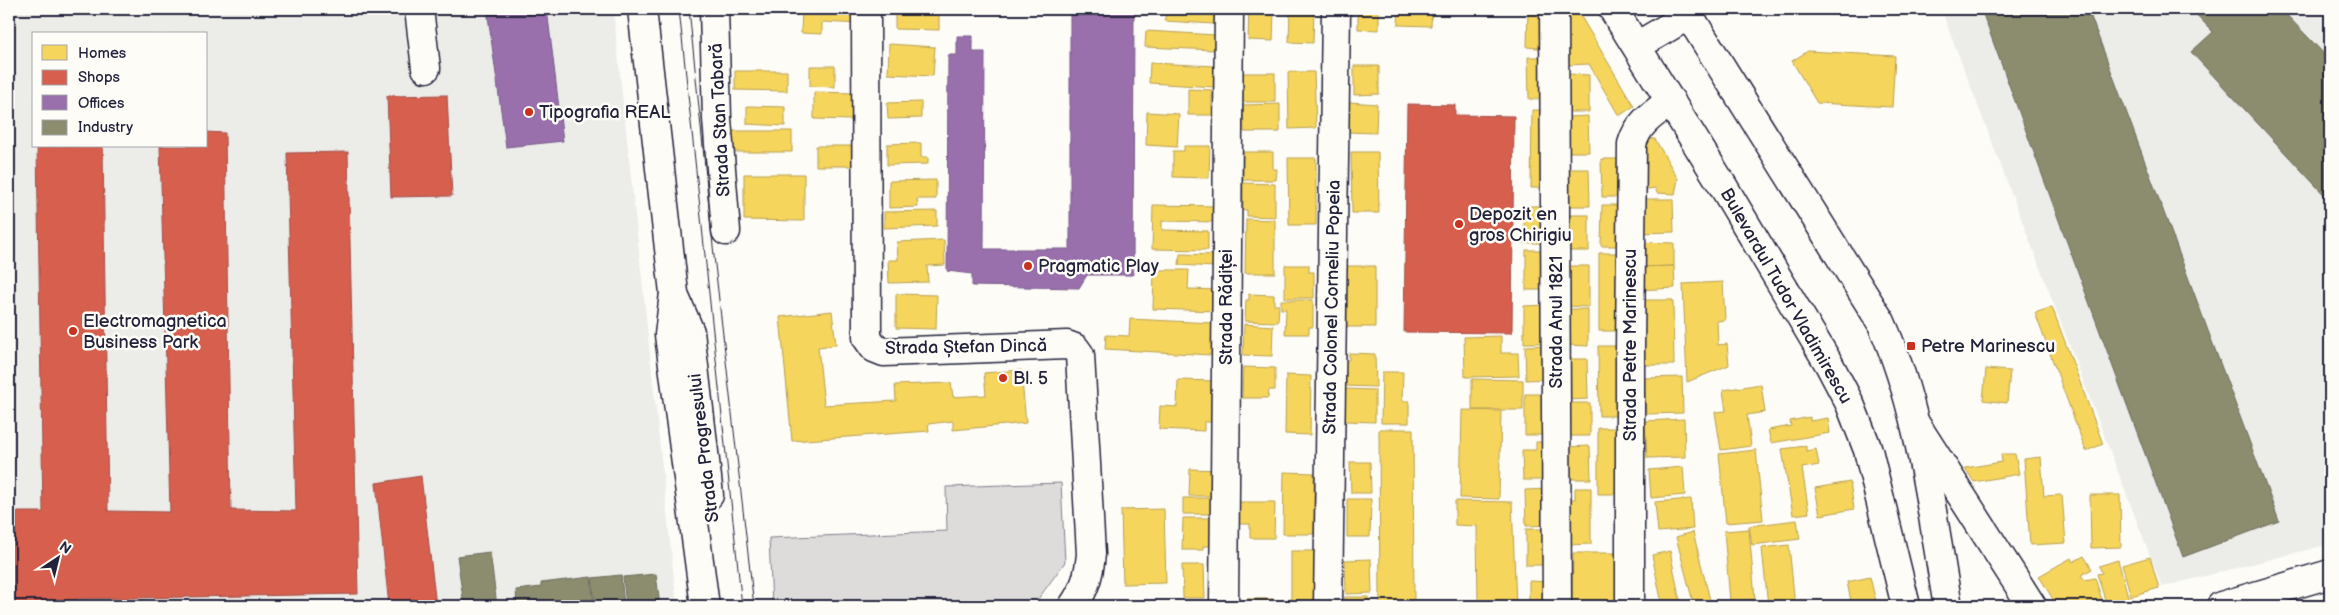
<svg xmlns="http://www.w3.org/2000/svg" width="2339" height="615" font-family="'Balsamiq Sans',sans-serif">
  <rect width="100%" height="100%" fill="#fdfcf7"/>
  <filter id="ink" filterUnits="userSpaceOnUse"><feTurbulence type="fractalNoise" baseFrequency=".02" numOctaves="2"/><feDisplacementMap in="SourceGraphic" scale="10" xChannelSelector="R" yChannelSelector="G"/><feConvolveMatrix kernelMatrix="1 2 1 2 8 2 1 2 1" color-interpolation-filters="sRGB"/></filter>
  <g filter="url(#ink)">
    <g fill="#ecece9" fill-rule="evenodd">
      <path d="M 9,9 L 613,9 L 677,606 L 9,606 ZM 34,34 L 206,34 L 206,146 L 34,146 Z"/>
      <polygon points="1941,9 2330,9 2330,544 2162,587"/>
    </g>
    <polygon fill="#dddcdb" stroke="#807f8b" points="1061,483 1065,562 1033,606 772,606 769,538 947,531 946,487"/>
    <g fill="#f6d55c" stroke="#b69f52">
      <polygon points="730,9 791,9 791,13 730,12"/>
      <polygon points="802,9 860,9 860,24 822,22 822,34 801,33"/>
      <polygon points="895,9 939,9 939,30 895,29"/>
      <polygon points="1166,9 1214,9 1214,24 1165,21"/>
      <polygon points="1249,9 1274,9 1273,41 1248,40"/>
      <polygon points="1290,9 1314,9 1313,43 1289,42"/>
      <polygon points="1350,9 1379,9 1379,30 1358,29 1358,10"/>
      <polygon points="1399,9 1432,9 1431,26 1398,25"/>
      <polygon points="1528,9 1549,10 1548,49 1527,47"/>
      <polygon points="1577,10 1634,106 1619,116 1589,64 1567,65 1566,15"/>
      <polygon points="1146,31 1216,35 1215,50 1145,47"/>
      <polygon points="889,44 935,47 933,76 888,74"/>
      <polygon points="1808,51 1895,56 1892,107 1817,103 1792,61"/>
      <polygon points="1528,57 1549,57 1549,99 1529,99"/>
      <polygon points="1150,63 1216,66 1215,87 1149,83"/>
      <polygon points="810,66 835,66 835,87 810,86"/>
      <polygon points="1354,66 1379,66 1379,94 1354,95"/>
      <polygon points="735,71 787,71 787,91 735,90"/>
      <polygon points="1288,72 1314,72 1316,128 1289,129"/>
      <rect x="1243" y="73" width="32" height="29"/>
      <polygon points="1568,74 1589,75 1589,112 1568,112"/>
      <polygon points="1188,89 1212,90 1212,115 1188,115"/>
      <polygon points="814,92 853,93 852,120 814,119"/>
      <polygon points="921,102 921,118 888,119 887,103"/>
      <polygon points="1349,102 1377,104 1376,133 1347,132"/>
      <polygon points="1280,104 1280,132 1244,132 1243,105"/>
      <polygon points="747,106 785,107 785,126 747,124"/>
      <polygon points="1532,110 1550,110 1549,188 1531,188"/>
      <polygon points="1147,112 1179,114 1177,147 1146,145"/>
      <polygon points="1588,116 1589,152 1569,152 1568,117"/>
      <rect x="731" y="131" width="61" height="21"/>
      <polygon points="1647,139 1655,139 1678,179 1675,194 1657,193 1655,188 1648,189 1641,184"/>
      <polygon points="921,143 921,157 928,157 928,164 887,165 887,144"/>
      <polygon points="816,146 863,146 864,166 816,166"/>
      <polygon points="1184,146 1210,146 1209,178 1173,177 1173,151 1184,151"/>
      <polygon points="1243,152 1273,152 1273,169 1277,169 1276,180 1243,180"/>
      <polygon points="1351,152 1378,152 1379,213 1352,213"/>
      <polygon points="1288,158 1316,158 1316,225 1289,225"/>
      <polygon points="1601,159 1625,159 1626,197 1602,197"/>
      <polygon points="1569,169 1589,169 1590,206 1569,206"/>
      <polygon points="744,174 804,174 804,221 744,220"/>
      <polygon points="936,180 936,199 917,199 918,207 889,208 889,181"/>
      <polygon points="1243,183 1275,184 1275,217 1247,216 1247,210 1243,210"/>
      <polygon points="1637,199 1673,199 1674,232 1638,233"/>
      <polygon points="1153,205 1217,206 1217,222 1162,221 1162,230 1208,231 1208,250 1152,249"/>
      <polygon points="1602,205 1626,205 1626,246 1601,246"/>
      <rect x="1524" y="206" width="25" height="37"/>
      <polygon points="937,211 937,226 884,228 884,212"/>
      <rect x="1569" y="215" width="20" height="36"/>
      <polygon points="1246,219 1275,220 1275,273 1245,273"/>
      <polygon points="944,240 945,265 927,266 928,282 889,283 888,260 898,260 897,242"/>
      <polygon points="1638,242 1674,243 1674,266 1638,267"/>
      <rect x="1526" y="250" width="23" height="40"/>
      <polygon points="1599,253 1624,253 1625,331 1599,331"/>
      <polygon points="1180,254 1215,255 1215,267 1179,265"/>
      <polygon points="1285,265 1309,265 1309,272 1314,272 1314,298 1285,298"/>
      <polygon points="1346,266 1375,266 1375,327 1347,327"/>
      <polygon points="1566,266 1589,266 1589,307 1566,306"/>
      <polygon points="1674,266 1675,288 1639,290 1638,267"/>
      <polygon points="1154,270 1189,270 1188,289 1218,290 1218,311 1153,309"/>
      <polygon points="1723,282 1725,320 1717,321 1718,345 1727,344 1729,365 1687,382 1683,284"/>
      <polygon points="896,294 937,295 936,329 896,328"/>
      <polygon points="1249,294 1274,295 1274,305 1279,305 1278,322 1245,321 1246,300 1249,300"/>
      <polygon points="1281,300 1313,300 1313,327 1309,327 1309,334 1285,334 1286,309 1281,309"/>
      <polygon points="1643,300 1673,300 1674,365 1644,365"/>
      <polygon points="1547,305 1547,343 1524,343 1524,306"/>
      <polygon points="2052,307 2103,444 2086,451 2035,313"/>
      <polygon points="1567,309 1588,309 1588,346 1567,345"/>
      <polygon points="832,311 836,345 818,347 824,405 896,401 895,385 951,383 953,397 986,395 984,373 1021,370 1026,423 953,430 953,421 928,424 929,431 792,441 780,317"/>
      <polygon points="1130,319 1212,323 1211,355 1105,349 1106,335 1129,336"/>
      <polygon points="1244,324 1273,326 1272,356 1243,355"/>
      <polygon points="1501,336 1501,353 1518,353 1519,376 1465,377 1464,337"/>
      <polygon points="1548,345 1549,379 1526,380 1525,346"/>
      <polygon points="1598,346 1625,346 1626,416 1599,416"/>
      <polygon points="1349,353 1375,354 1376,387 1344,386 1345,360 1349,360"/>
      <polygon points="1566,359 1587,359 1588,399 1567,400"/>
      <polygon points="1243,367 1275,368 1275,390 1269,390 1268,398 1242,398"/>
      <polygon points="1986,369 2010,371 2007,403 1983,400"/>
      <polygon points="1382,372 1403,372 1402,401 1409,401 1409,423 1381,423"/>
      <polygon points="1286,375 1311,376 1310,435 1285,434"/>
      <polygon points="1682,377 1683,413 1646,414 1644,378"/>
      <polygon points="1472,379 1523,380 1523,410 1472,410"/>
      <polygon points="1178,380 1216,381 1215,422 1204,422 1204,431 1159,429 1160,406 1177,407"/>
      <polygon points="1761,384 1765,412 1747,415 1751,446 1721,450 1715,412 1726,411 1723,390"/>
      <polygon points="1345,389 1375,390 1375,422 1345,421"/>
      <polygon points="1525,394 1551,394 1551,427 1542,427 1542,435 1525,435"/>
      <polygon points="1566,403 1590,403 1590,436 1567,436"/>
      <polygon points="1462,410 1501,411 1499,499 1460,498"/>
      <polygon points="1810,417 1810,421 1828,418 1830,433 1771,443 1768,430 1791,426 1790,421"/>
      <polygon points="1684,419 1685,457 1647,458 1645,421"/>
      <polygon points="1598,428 1624,428 1625,494 1598,494"/>
      <polygon points="1379,429 1413,429 1414,606 1380,606"/>
      <polygon points="1536,442 1549,442 1550,480 1523,480 1522,450 1536,450"/>
      <polygon points="1590,446 1591,479 1567,479 1567,447"/>
      <polygon points="1806,446 1806,451 1816,449 1819,465 1802,468 1809,513 1793,515 1782,449"/>
      <polygon points="1756,450 1763,520 1726,523 1719,454"/>
      <polygon points="2001,454 2015,454 2019,474 1974,482 1965,468 2002,462"/>
      <polygon points="2041,457 2044,496 2062,495 2066,543 2030,545 2024,459"/>
      <polygon points="1350,462 1370,462 1371,493 1351,493"/>
      <polygon points="1683,467 1685,495 1651,498 1649,470"/>
      <polygon points="1190,469 1220,470 1219,496 1189,496"/>
      <polygon points="1284,472 1314,473 1314,534 1283,534"/>
      <polygon points="1850,482 1854,509 1820,515 1815,488"/>
      <polygon points="1575,488 1591,488 1591,544 1567,545 1567,499 1575,499"/>
      <polygon points="1550,489 1551,525 1526,526 1525,490"/>
      <polygon points="2090,495 2120,495 2121,547 2091,548"/>
      <rect x="1183" y="498" width="33" height="16"/>
      <polygon points="1347,499 1371,499 1370,537 1347,537"/>
      <polygon points="1691,499 1693,529 1658,532 1655,502"/>
      <polygon points="1455,501 1512,502 1516,606 1478,606 1477,526 1455,525"/>
      <polygon points="1238,502 1275,502 1274,538 1250,538 1250,524 1238,524"/>
      <polygon points="1164,509 1166,583 1123,584 1121,510"/>
      <polygon points="1183,518 1216,518 1215,546 1203,546 1203,550 1182,550"/>
      <polygon points="1797,520 1800,539 1752,545 1749,526"/>
      <rect x="1526" y="529" width="24" height="36"/>
      <polygon points="1749,529 1755,599 1730,601 1724,531"/>
      <polygon points="1693,532 1711,604 1704,606 1694,606 1676,537"/>
      <polygon points="1789,545 1795,606 1768,606 1762,548"/>
      <rect x="1291" y="551" width="26" height="55"/>
      <polygon points="1670,551 1680,601 1662,604 1652,555"/>
      <polygon points="1573,553 1616,553 1616,606 1572,606"/>
      <polygon points="2084,556 2092,569 2081,575 2085,580 2095,578 2104,606 2057,606 2039,576 2071,558 2073,562"/>
      <polygon points="2150,557 2159,588 2131,596 2122,565"/>
      <polygon points="1371,559 1372,593 1346,594 1345,560"/>
      <polygon points="2118,560 2129,600 2107,606 2097,574 2102,573 2099,566"/>
      <polygon points="1182,565 1204,565 1205,598 1183,598"/>
      <polygon points="1870,577 1877,606 1852,606 1847,582"/>
      <polygon points="1529,581 1551,582 1551,606 1529,606"/>
      <rect x="1345" y="597" width="24" height="9"/>
      <rect x="1247" y="599" width="26" height="7"/>
    </g>
    <g fill="#d6604d" stroke="#a04d48">
      <polygon points="447,95 452,196 391,197 387,96"/>
      <polygon points="1407,104 1455,105 1455,115 1514,116 1512,333 1404,332"/>
      <polygon points="206,132 225,133 231,510 296,511 287,153 348,152 358,594 76,599 75,606 9,606 9,512 43,512 37,146 103,146 108,511 170,512 160,146 206,146"/>
      <polygon points="421,476 436,606 389,606 376,483"/>
    </g>
    <g fill="#9970ab" stroke="#755989">
      <polygon points="487,9 547,9 563,141 506,147"/>
      <polygon points="1070,9 1134,9 1133,275 1087,275 1079,288 972,286 972,274 947,271 948,55 957,55 957,36 973,36 973,52 985,52 984,249 1070,249"/>
    </g>
    <g fill="#8c8c6e" stroke="#6c6c5f">
      <polygon points="1981,9 2088,9 2279,521 2183,557"/>
      <polygon points="2191,9 2281,9 2330,60 2330,201 2191,52 2213,32"/>
      <polygon points="490,552 497,606 464,606 457,556"/>
      <polygon points="656,574 660,606 626,606 623,577"/>
      <polygon points="621,575 624,606 595,606 592,578"/>
      <polygon points="591,577 594,606 517,606 516,590 541,587 541,583"/>
    </g>
    <g fill="none" stroke-linecap="round" stroke-linejoin="round">
      <g stroke="#22223b" stroke-width="31">
        <g id="minor">
          <polyline points="419,9 426,68"/>
          <polyline points="714,9 717,119 726,231"/>
          <path d="M 866,9 L 867,338 L 874,348 L 884,352 L 1067,345 L 1075,348 L 1080,355 L 1091,554 C 1089,575 1085,589 1073,606"/>
          <polyline points="1554,9 1557,606"/>
          <polyline points="1915,423 2032,606"/>
          <polyline points="1224,606 1229,9"/>
          <polyline points="1328,606 1336,9"/>
          <path d="M 1630,606 L 1630,353 L 1632,144 C 1638,123 1653,114 1671,101"/>
          <polyline points="2221,606 2330,574"/>
        </g>
      </g>
      <g stroke="#22223b" stroke-width="31">
        <g id="major">
          <polyline points="642,9 674,293 669,335 705,606"/>
          <polyline points="1613,9 1723,186 1829,364 1850,404 1868,450 1906,606"/>
          <path d="M 1685,9 L 1881,322 C 1921,411 1931,511 1948,606"/>
          <polyline points="1637,46 1689,15"/>
          <polyline points="674,295 690,332 709,495"/>
        </g>
      </g>
      <use href="#minor" stroke="#fdfcf7" stroke-width="28"/>
      <use href="#major" stroke="#fdfcf7" stroke-width="28"/>
      <g stroke="#22223b" stroke-width="1">
        <polyline points="679,9 742,606"/>
        <polyline points="689,9 714,256 754,606"/>
      </g>
    </g>
  </g>
  <g fill="#c8321e" stroke="#fdfcf7" stroke-width="2">
    <circle cx="529" cy="112" r="5"/>
    <circle cx="1459" cy="224" r="5"/>
    <circle cx="1028" cy="266" r="5"/>
    <circle cx="73" cy="331" r="5"/>
    <rect x="1906" y="341" width="10" height="10" rx="2.5"/>
    <circle cx="1003" cy="378" r="5"/>
  </g>
  <g text-anchor="middle" dominant-baseline="central" stroke-width="5" stroke-linejoin="round" paint-order="stroke">
    <g font-size="18" fill="#22223b" stroke="#fdfcf7" text-anchor="start">
      <text x="539" y="112">Tipografia REAL</text>
      <text x="1469" y="214">Depozit en<tspan x="1469" dy="21">gros Chirigiu</tspan></text>
      <text x="1038" y="266">Pragmatic Play</text>
      <text x="83" y="321">Electromagnetica<tspan x="83" dy="21">Business Park</tspan></text>
      <text x="1921" y="346">Petre Marinescu</text>
      <text x="1013" y="378">Bl. 5</text>
    </g>
    <g font-size="18" fill="#22223b" stroke="#fdfcf7">
      <text transform="translate(720 120) rotate(-93)">Strada Stan Tabară</text>
      <text transform="translate(1786 296) rotate(60)">Bulevardul Tudor Vladimirescu</text>
      <text transform="translate(1226 307) rotate(-90)">Strada Rădiței</text>
      <text transform="translate(1332 307) rotate(-89)">Strada Colonel Corneliu Popeia</text>
      <text transform="translate(1556 322) rotate(-90)">Strada Anul 1821</text>
      <text transform="translate(1630 345) rotate(-90)">Strada Petre Marinescu</text>
      <text transform="translate(966 347) rotate(-1)">Strada Ștefan Dincă</text>
      <text transform="translate(704 448) rotate(-97)">Strada Progresului</text>
    </g>
  </g>
  <rect width="2339" height="615" fill="none" stroke="#fdfcf7" stroke-width="30"/>
  <rect x="15" y="15" width="2309" height="585" fill="none" stroke="#22223b" stroke-width="2" filter="url(#ink)"/>
  <rect x="32" y="32" width="175" height="115" fill="#fdfcf7" stroke="#a5a5ac"/>
  <rect x="42" y="45" width="25" height="15" fill="#f6d55c" stroke="#a5a5ac"/>
  <text x="78" y="58" font-size="15" fill="#22223b">Homes</text>
  <rect x="42" y="70" width="25" height="15" fill="#d6604d" stroke="#a5a5ac"/>
  <text x="78" y="82" font-size="15" fill="#22223b">Shops</text>
  <rect x="42" y="95" width="25" height="15" fill="#9970ab" stroke="#a5a5ac"/>
  <text x="78" y="108" font-size="15" fill="#22223b">Offices</text>
  <rect x="42" y="120" width="25" height="15" fill="#8c8c6e" stroke="#a5a5ac"/>
  <text x="78" y="132" font-size="15" fill="#22223b">Industry</text>
  <g transform="translate(58 558) rotate(35)" stroke="#fdfcf7" stroke-width="4" paint-order="stroke">
  <path d="M0-4L9 19L0 12L-9 19Z" fill="#22223b"/>
  <text y="-8" font-size="14" font-weight="bold" text-anchor="middle" fill="#22223b">N</text>
  </g>
</svg>
